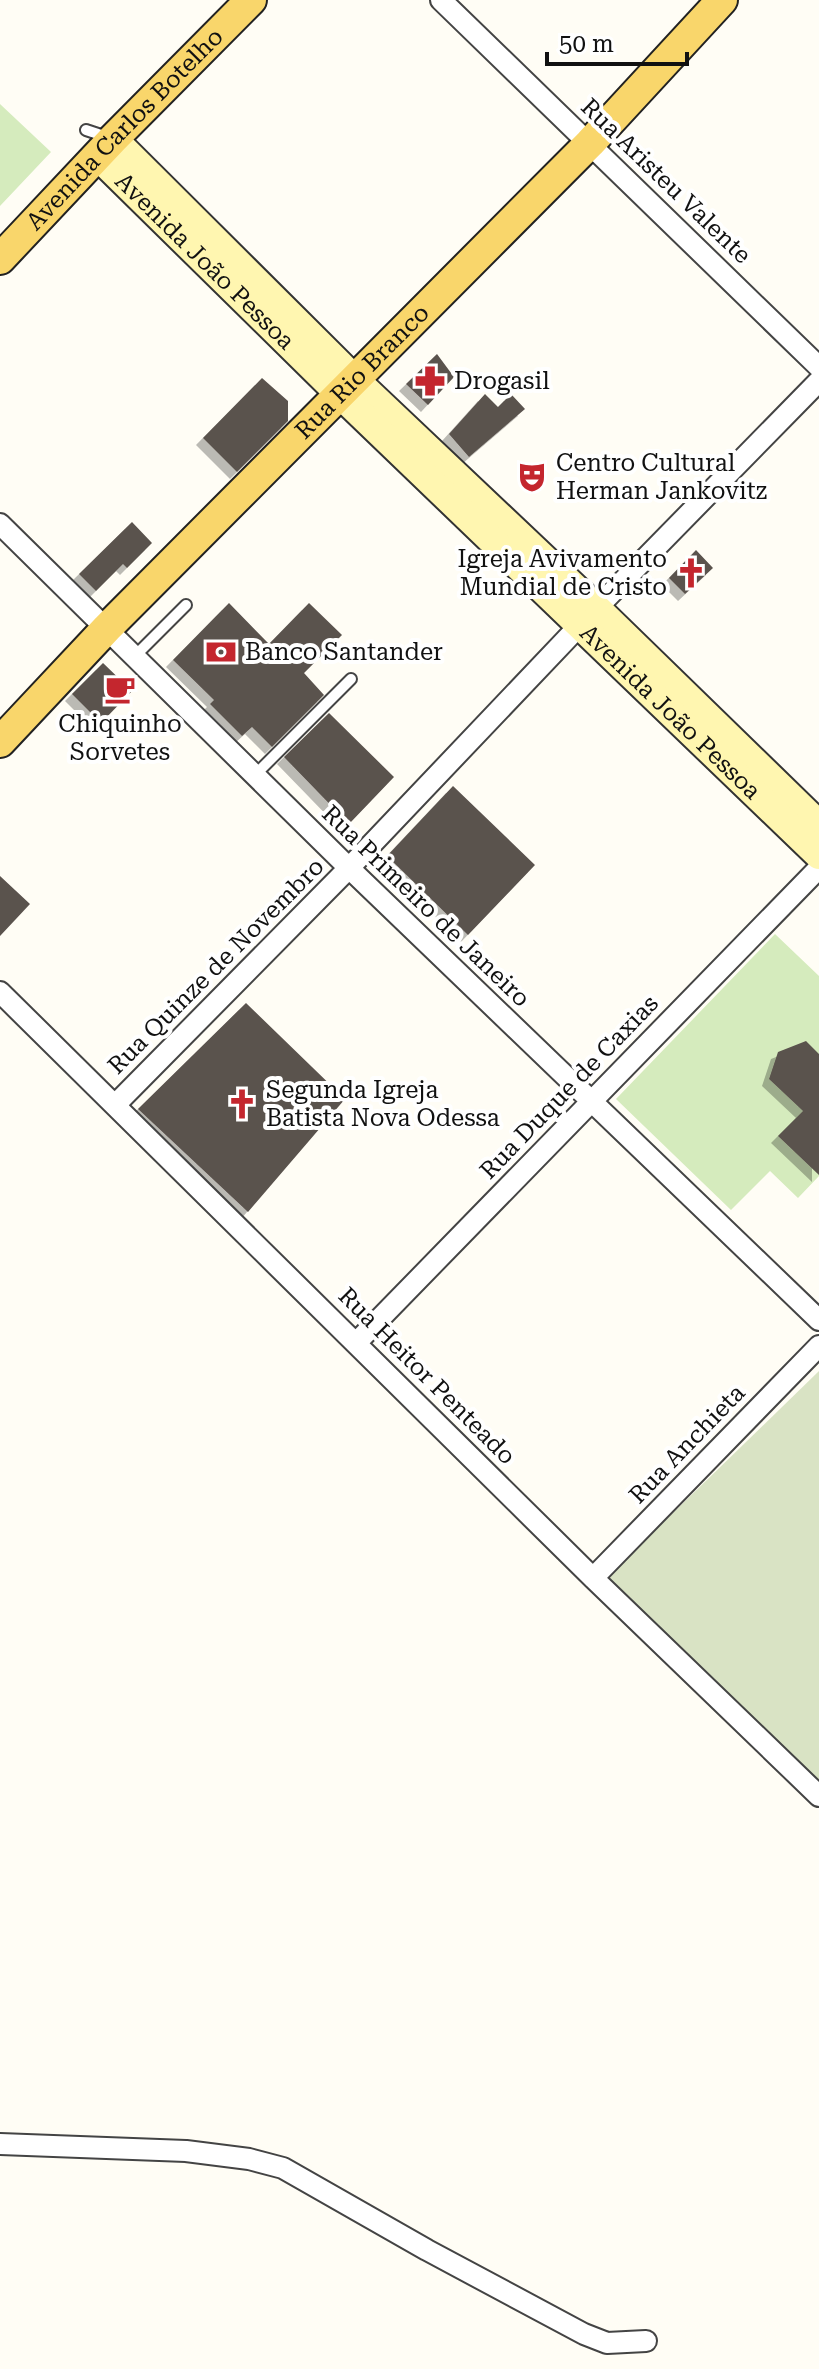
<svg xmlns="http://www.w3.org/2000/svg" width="819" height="2369" font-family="'Roboto Serif',serif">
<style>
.green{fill:#d5ebbd}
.cemetery{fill:#d9e3c4}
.building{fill:#5a524d;filter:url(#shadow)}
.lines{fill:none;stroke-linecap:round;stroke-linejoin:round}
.service-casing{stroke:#444;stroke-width:14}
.minor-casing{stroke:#444;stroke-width:24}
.secondary-casing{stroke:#333;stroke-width:32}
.primary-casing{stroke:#222;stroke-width:34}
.service{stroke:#fff;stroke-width:10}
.minor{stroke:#fff;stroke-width:20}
.secondary{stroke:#fff6b0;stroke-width:28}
.primary{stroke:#f9d66b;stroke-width:30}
.labels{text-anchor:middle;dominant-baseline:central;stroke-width:8;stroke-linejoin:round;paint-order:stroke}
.street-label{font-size:24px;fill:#111;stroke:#fff}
.poi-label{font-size:24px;fill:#111;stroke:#fff;text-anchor:start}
</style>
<defs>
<filter id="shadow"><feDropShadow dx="-7" dy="7" stdDeviation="0" flood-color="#0004"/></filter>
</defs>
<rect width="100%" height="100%" fill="#fffdf5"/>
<!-- green -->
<path class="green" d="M0 104 51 152 0 206Z
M775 934 819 976V1176L798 1198 770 1171 731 1210 616 1099Z"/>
<!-- cemetery -->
<path class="cemetery" d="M819 1371V1783L605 1579Z"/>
<!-- building -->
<path class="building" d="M437 354 454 377 428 405 406 384Z
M262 378 288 401V421L237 472 203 438Z
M485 394 498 407 511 394 525 409 469 457 449 434Z
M132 522 152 543 127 568 123 564 96 591 79 574Z
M696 550 713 568 685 594 669 578Z
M229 603 269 644 309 603 342 635 304 673 324 695 272 747 252 727 242 736 210 704 214 700 173 660Z
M103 663 132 691 101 723 72 694Z
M329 713 394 777 349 824 284 757Z
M453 786 535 865 468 935 387 856Z
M0 876 30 904 0 936Z
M246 1003 345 1099 248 1212 138 1109Z
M806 1041 819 1054V1175L778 1136 803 1111 769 1079 778 1052Z"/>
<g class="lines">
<!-- service casing -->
<g class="service-casing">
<path id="service" d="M86 130 107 137
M135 656 186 605
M255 775 351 679"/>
</g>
<!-- minor casing -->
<g class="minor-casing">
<path id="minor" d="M441 0 819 367
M0 524 349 868 819 1320
M0 992 593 1578 819 1796
M116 1104 349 868 580 625 819 381
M357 1342 819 868
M593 1578 819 1346
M0 2144 186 2151 249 2159 283 2168 427 2250 584 2334 607 2343 646 2341"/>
</g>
<!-- secondary casing -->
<g class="secondary-casing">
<g id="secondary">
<path d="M113 139 355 380 597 609 819 825"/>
<path id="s1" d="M98 156 341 395 819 855"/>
</g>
</g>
<!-- primary casing -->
<g class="primary-casing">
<g id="primary">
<path id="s2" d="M0 259 113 139 251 0"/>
<path id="s3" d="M0 742 107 628 590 143 722 0"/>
</g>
</g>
<!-- service -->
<use href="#service" class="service"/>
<!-- minor -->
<use href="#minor" class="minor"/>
<!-- secondary -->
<use href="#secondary" class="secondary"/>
<!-- primary -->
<use href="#primary" class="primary"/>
</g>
<!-- icons -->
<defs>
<g id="pharmacy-bare" transform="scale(2.4)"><path d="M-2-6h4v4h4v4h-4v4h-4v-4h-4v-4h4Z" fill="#c4262e" stroke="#fff" stroke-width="2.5" paint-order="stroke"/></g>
<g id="theatre-bare" transform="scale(2.4)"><path d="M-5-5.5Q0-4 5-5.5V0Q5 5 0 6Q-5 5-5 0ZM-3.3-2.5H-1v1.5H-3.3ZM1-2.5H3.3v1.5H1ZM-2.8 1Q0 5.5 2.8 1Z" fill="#c4262e" stroke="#fff" stroke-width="2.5" paint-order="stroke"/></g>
<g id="church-bare" transform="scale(2.4)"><path d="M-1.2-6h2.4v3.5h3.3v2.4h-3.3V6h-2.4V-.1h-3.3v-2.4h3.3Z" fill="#c4262e" stroke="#fff" stroke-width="2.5" paint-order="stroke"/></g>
<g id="bank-bare" transform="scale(2.4)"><path d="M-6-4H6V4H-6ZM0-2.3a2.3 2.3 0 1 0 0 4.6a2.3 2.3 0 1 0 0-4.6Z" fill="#c4262e" stroke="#fff" stroke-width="2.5" paint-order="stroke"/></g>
<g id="cafe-bare" transform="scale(2.4)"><path d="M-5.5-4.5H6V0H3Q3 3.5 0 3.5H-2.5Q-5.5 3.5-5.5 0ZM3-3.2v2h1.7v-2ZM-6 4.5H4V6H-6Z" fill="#c4262e" stroke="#fff" stroke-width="2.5" paint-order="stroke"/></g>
</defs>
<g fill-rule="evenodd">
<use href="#pharmacy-bare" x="430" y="381"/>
<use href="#theatre-bare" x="532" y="477"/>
<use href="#church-bare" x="691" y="573"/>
<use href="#bank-bare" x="221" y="652"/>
<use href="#cafe-bare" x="120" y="689"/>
<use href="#church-bare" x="242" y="1104"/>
</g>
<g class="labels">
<!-- street labels -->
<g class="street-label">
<text stroke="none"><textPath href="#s2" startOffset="180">Avenida Carlos Botelho</textPath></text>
<text transform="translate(666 181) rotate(44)">Rua Aristeu Valente</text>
<text stroke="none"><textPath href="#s1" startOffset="150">Avenida João Pessoa</textPath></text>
<text stroke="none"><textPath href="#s3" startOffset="518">Rua Rio Branco</textPath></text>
<text stroke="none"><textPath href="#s1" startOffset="798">Avenida João Pessoa</textPath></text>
<text transform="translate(426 906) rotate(44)">Rua Primeiro de Janeiro</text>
<text transform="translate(216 966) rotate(-45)">Rua Quinze de Novembro</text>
<text transform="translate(569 1087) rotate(-46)">Rua Duque de Caxias</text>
<text transform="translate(427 1376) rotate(45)">Rua Heitor Penteado</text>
<text transform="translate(687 1444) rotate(-46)">Rua Anchieta</text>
</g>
<!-- poi labels -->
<g class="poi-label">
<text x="454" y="381">Drogasil</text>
<text x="556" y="463">Centro Cultural<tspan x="556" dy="28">Herman Jankovitz</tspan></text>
<text x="667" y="559" text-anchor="end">Igreja Avivamento<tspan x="667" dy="28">Mundial de Cristo</tspan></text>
<text x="245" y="652">Banco Santander</text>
<text x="120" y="724" text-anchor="middle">Chiquinho<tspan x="120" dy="28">Sorvetes</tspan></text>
<text x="266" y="1090">Segunda Igreja<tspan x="266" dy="28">Batista Nova Odessa</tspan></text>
</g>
</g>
<!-- scale -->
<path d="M547 52v12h140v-12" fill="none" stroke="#111111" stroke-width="4"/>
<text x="559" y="52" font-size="24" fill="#111111" stroke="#ffffff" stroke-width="6" paint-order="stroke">50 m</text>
</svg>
